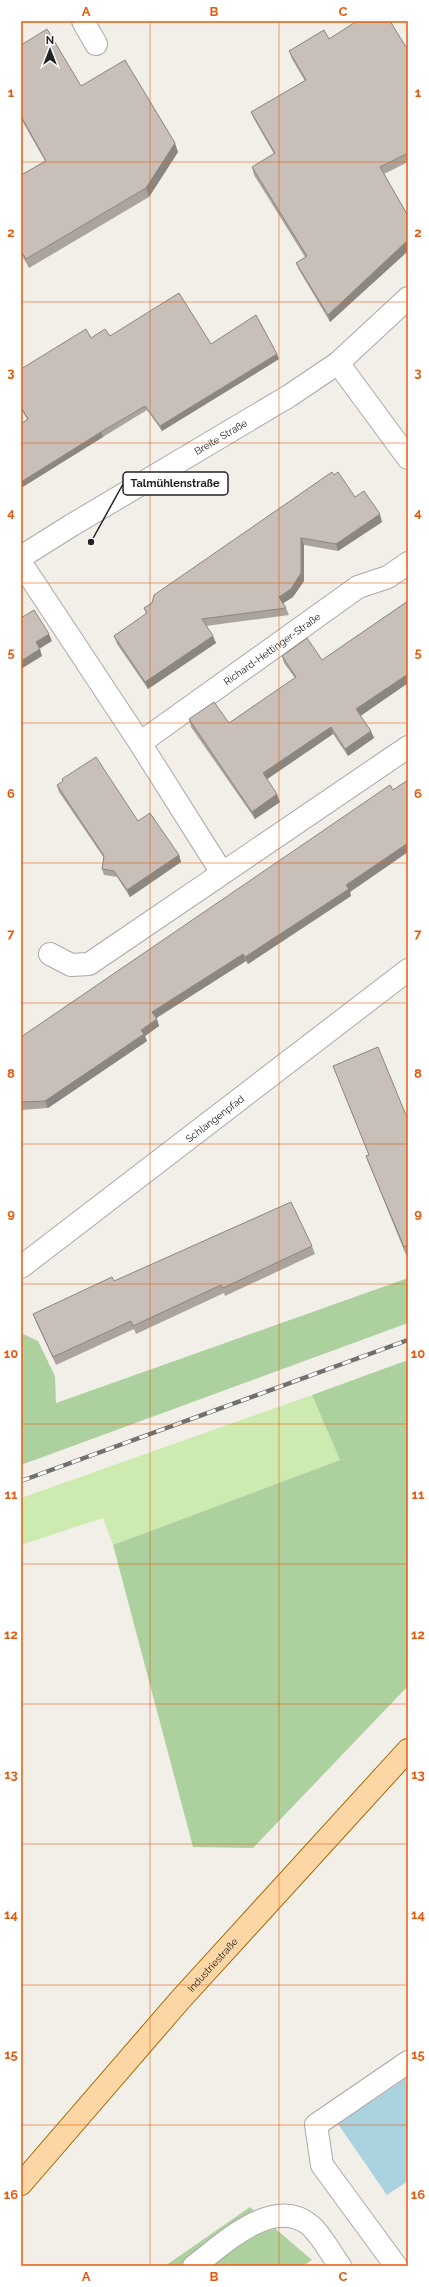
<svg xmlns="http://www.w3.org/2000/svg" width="429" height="2287" font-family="Raleway,sans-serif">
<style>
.grass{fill:#cdebb0}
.forest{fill:#add19e}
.water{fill:#aad3df}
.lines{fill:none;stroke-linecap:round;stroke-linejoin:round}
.minor-casing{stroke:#a9a9a9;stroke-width:24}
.major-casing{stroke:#a06b00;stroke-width:24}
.minor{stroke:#fff;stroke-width:22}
.major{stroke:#fcd6a4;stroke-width:22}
.rail-casing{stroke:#707070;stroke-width:4.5}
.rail{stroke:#fff;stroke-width:3;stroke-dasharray:9;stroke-linecap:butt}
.wall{fill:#aba49e}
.shaded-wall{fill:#8b8681}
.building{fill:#c7bfb8;stroke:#8b8681}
.grid{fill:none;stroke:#e8590c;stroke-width:1;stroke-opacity:0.55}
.labels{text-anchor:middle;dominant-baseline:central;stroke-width:3;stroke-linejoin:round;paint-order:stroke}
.street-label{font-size:10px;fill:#222;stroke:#fff}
.leader{fill:none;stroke:#222;stroke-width:1.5}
.callout-dot{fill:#222;stroke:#fff;stroke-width:1.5}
.callout{fill:#fff;stroke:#222;stroke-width:1.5}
.callout-label{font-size:11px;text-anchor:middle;font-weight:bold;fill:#222}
.neatline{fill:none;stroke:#e8590c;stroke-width:1.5}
.grid-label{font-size:13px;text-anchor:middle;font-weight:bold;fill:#e8590c}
</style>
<rect width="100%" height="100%" fill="#f2efe9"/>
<!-- grass -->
<path class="grass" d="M312 1395 340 1460 113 1545 103 1518 21 1545V1498Z"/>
<!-- forest -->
<path class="forest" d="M408 1278V1323L21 1465V1333L38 1341 55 1376 56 1403Z
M408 1360V1686L253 1848 193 1847 113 1545 340 1460 312 1395Z
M250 2207 312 2260 303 2266H165Z"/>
<!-- water -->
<path class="water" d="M408 2077V2181L387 2195 338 2124Z"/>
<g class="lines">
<!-- minor casing -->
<g class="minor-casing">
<g id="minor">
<path d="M83 21 96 44"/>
<path d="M338 363 408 458"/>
<path id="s1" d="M21 557 72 525 289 396 338 363 408 298"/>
<path d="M21 563 140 743 222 873"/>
<path id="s2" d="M140 743 358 587 388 577 408 563"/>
<path d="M50 954 71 965 89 964 408 747"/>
<path id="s3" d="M21 1267 408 970"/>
<path d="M194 2266C224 2244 274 2194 311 2226 322 2236 331 2254 340 2266"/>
<path d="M396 2266 322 2165 316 2125 408 2062"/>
</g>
</g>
<!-- major casing -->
<g class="major-casing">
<g id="major">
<path id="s4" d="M21 2184 180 2000 408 1750"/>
</g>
</g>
<!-- minor -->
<use href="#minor" class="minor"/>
<!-- major -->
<use href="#major" class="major"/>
<!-- rail casing -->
<g class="rail-casing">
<path id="rail" d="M21 1481 408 1340"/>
</g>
<!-- rail -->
<use href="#rail" class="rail"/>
</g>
<!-- wall -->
<path class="wall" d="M329 39 406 47 408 46V162L384 174 408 216V251L330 322 299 270 296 263 305 257 254 175 252 167 274 154 254 119 251 112 305 81 292 59 289 51Z
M21 45 81 86 178 152 149 197 29 268 21 254V175L45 161 21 119Z
M110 336 211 344 279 359 162 431 147 410 103 437 21 488V424L27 419 21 409V369L91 338Z
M334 475 355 497 382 522 338 551 304 545V581L293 597 283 603 286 608 289 615 206 626 216 643 148 689 117 644 114 636 146 614 144 608Z
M408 601V683L360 716 374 738 348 756 333 734 267 779 280 802 255 819 191 727 189 719 229 723 295 678 284 663 282 656 322 660Z
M62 779 138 821 179 855 181 862 130 897 117 877 104 875 102 869 104 858 59 792 57 785 63 781Z
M393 862 350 892 351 896 248 964 246 961 156 1018 159 1026 145 1036 147 1041 48 1108 21 1110V1037Z
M333 1066 408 1120V1254L406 1255 369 1164 366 1156 369 1155Z
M312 1246 315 1254 225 1296 224 1293 136 1334 134 1329 56 1365 36 1322 33 1314 114 1281Z"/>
<!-- shaded-wall -->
<path class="shaded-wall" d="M175 143 178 152 149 197 146 188Z
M408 240V251L330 322 328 315Z
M277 354 279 359 162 431 160 426Z
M101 432 103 437 21 488V482Z
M380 514 382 522 338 551 336 544Z
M301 538 304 545V581L293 597 282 604 279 597Z
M49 634 52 641 39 649 36 642Z
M213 636 216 643 148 689 145 682Z
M40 649 42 656 21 669V661Z
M408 674V683L359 717 356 709Z
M331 727 333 734 266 780 263 773Z
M371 731 374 738 348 756 345 749Z
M277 794 280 802 255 819 252 812Z
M408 843V852L350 892 351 896 248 964 245 957 346 885Z
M179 855 181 862 130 897 127 890Z
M243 954 246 961 155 1019 152 1012Z
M157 1019 159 1026 145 1036 147 1041 48 1108 45 1101Z"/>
<!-- building -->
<path class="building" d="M357 21H390L406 47 408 46V153L380 167 408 216V240L328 315 296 263 307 256 252 167 275 153 251 112 306 80 289 51 324 30 329 39Z
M47 29 81 86 125 60 175 143 146 188 26 259 21 251V175L46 161 21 116V45Z
M179 293 211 344 256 315 277 354 160 426 145 406 101 432 21 482V424L28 419 21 407V369L86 329 91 338 105 329 110 336Z
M332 472 334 475 338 472 355 497 364 491 380 514 336 544 301 538V573L291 589 279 597 286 608 202 619 213 636 145 682 114 636 147 613 144 608 152 603 154 595Z
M408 601V674L356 709 371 731 345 749 331 727 263 773 277 794 252 812 189 719 214 702 229 723 296 677 282 656 307 638 322 660Z
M34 610 49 634 36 642 40 649 21 661V618Z
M96 757 138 821 150 813 179 855 127 890 114 871 102 869 104 856 57 785 63 781 62 779Z
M408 780V843L346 885 349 889 245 957 243 954 152 1012 157 1019 141 1030 144 1034 45 1101 21 1102V1037L390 785 393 790Z
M378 1047 408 1120V1245L404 1247 366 1156 369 1155 333 1066Z
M291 1202 312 1246 223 1288 221 1285 133 1326 131 1321 53 1357 33 1314 112 1277 114 1281Z"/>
<!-- grid -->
<path class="grid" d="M150 21V2266M279 21V2266M21 162H408M21 302H408M21 443H408M21 583H408M21 723H408M21 863H408M21 1003H408M21 1144H408M21 1284H408M21 1424H408M21 1564H408M21 1704H408M21 1844H408M21 1985H408M21 2125H408"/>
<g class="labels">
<!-- street labels -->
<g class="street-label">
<text stroke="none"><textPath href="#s1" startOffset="233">Breite Straße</textPath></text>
<text stroke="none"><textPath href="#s2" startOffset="162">Richard-Hettinger-Straße</textPath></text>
<text stroke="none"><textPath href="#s3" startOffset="244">Schlangenpfad</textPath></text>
<text stroke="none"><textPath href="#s4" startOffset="291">Industriestraße</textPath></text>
</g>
</g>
<!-- callouts -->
<path class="leader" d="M91 542L123 484"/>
<circle class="callout-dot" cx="91" cy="542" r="4"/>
<rect class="callout" x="123" y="472" width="105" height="23" rx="4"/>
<g class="callout-label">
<text x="175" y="487">Talmühlenstraße</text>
</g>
<!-- border -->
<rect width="429" height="2287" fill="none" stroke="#ffffff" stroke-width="44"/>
<!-- north arrow -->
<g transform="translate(50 50)" stroke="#ffffff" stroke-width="3" paint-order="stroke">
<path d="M0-3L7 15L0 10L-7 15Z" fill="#222222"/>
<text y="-6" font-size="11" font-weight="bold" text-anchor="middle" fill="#222222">N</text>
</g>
<rect x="22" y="22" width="385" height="2243" class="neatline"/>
<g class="grid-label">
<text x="86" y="16">A</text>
<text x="214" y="16">B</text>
<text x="343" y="16">C</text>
<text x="11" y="97">1</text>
<text x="418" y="97">1</text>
<text x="11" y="237">2</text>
<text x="418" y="237">2</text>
<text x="11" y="377">3</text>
<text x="418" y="377">3</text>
<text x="11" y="517">4</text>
<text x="418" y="517">4</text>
<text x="11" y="657">5</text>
<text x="418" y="657">5</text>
<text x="11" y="798">6</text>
<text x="418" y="798">6</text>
<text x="11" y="938">7</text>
<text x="418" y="938">7</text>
<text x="11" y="1078">8</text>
<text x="418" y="1078">8</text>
<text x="11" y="1218">9</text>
<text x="418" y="1218">9</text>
<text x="11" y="1358">10</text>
<text x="418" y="1358">10</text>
<text x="11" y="1499">11</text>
<text x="418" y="1499">11</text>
<text x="11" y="1639">12</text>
<text x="418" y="1639">12</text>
<text x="11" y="1779">13</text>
<text x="418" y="1779">13</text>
<text x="11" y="1919">14</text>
<text x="418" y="1919">14</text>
<text x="11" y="2059">15</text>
<text x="418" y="2059">15</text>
<text x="11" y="2199">16</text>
<text x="418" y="2199">16</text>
<text x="86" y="2281">A</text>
<text x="214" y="2281">B</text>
<text x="343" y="2281">C</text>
</g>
</svg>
